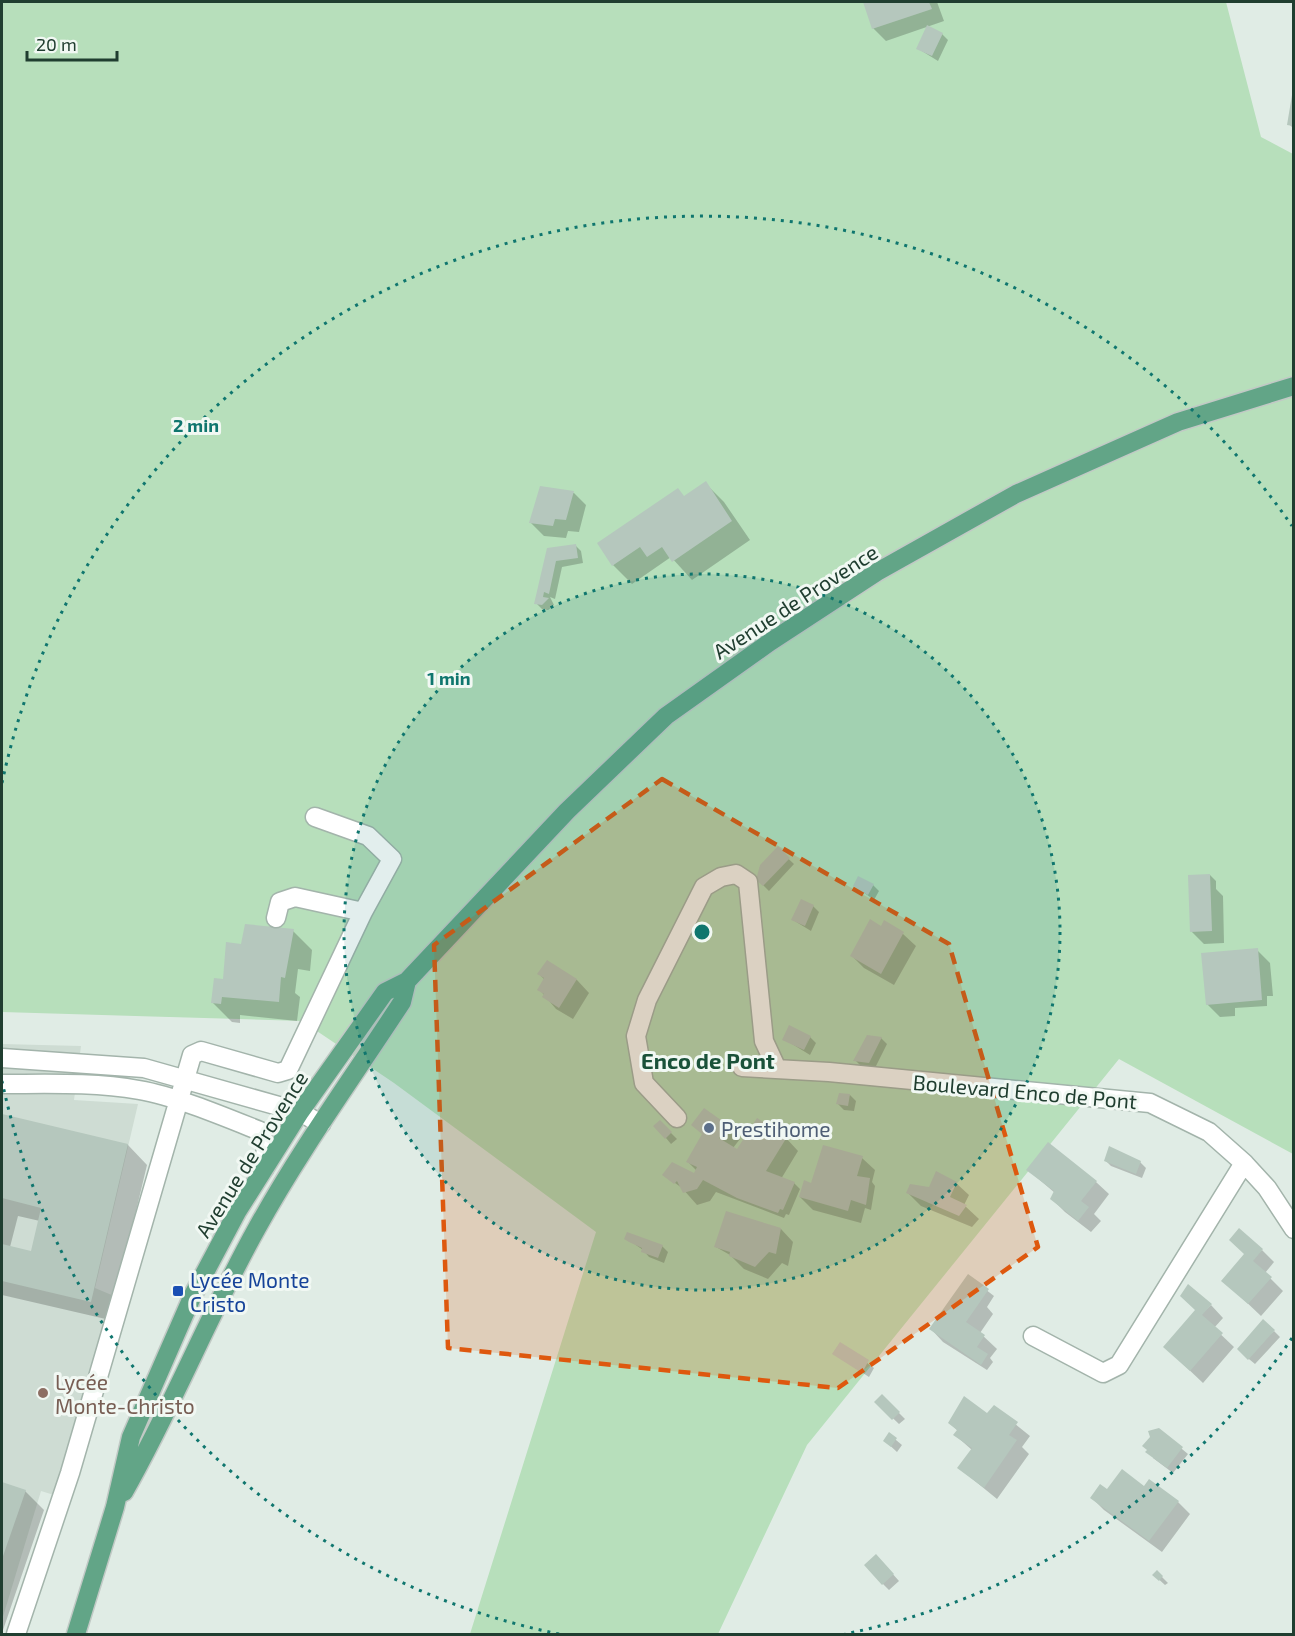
<svg xmlns="http://www.w3.org/2000/svg" width="1295" height="1636" font-family="'Exo 2',sans-serif">
<style>
.built{fill:#cedcd3}
.green{fill:#b7dfbb}
.shadow{fill:#0003;fill-rule:evenodd}
.building{fill:#b5c7bd}
.lines{fill:none;stroke-linecap:round;stroke-linejoin:round}
.minor-casing{stroke:#a3b4ab;stroke-width:21}
.major-casing{stroke:#c1c9c5;stroke-width:21}
.minor{stroke:#fff;stroke-width:18}
.major{stroke:#62a587;stroke-width:18}
.marked{fill:#de580e;fill-opacity:0.2;stroke:#de580e;stroke-width:4.5;stroke-dasharray:12 8;stroke-linejoin:round}
.ring{fill:none;stroke:#0f766e;stroke-width:3;stroke-dasharray:3 6}
.service-dot{fill:#5c6f8a;stroke:#f1f8f3;stroke-width:2}
.transit-dot{fill:#1a4fb4;stroke:#f1f8f3;stroke-width:2}
.education-dot{fill:#8d6e63;stroke:#f1f8f3;stroke-width:2}
.labels{text-anchor:middle;dominant-baseline:central;stroke-width:6;stroke-linejoin:round;paint-order:stroke}
.street-label{font-size:21px;fill:#203e30;stroke:#f1f8f3}
.service-label{font-size:21px;fill:#4e5e75;stroke:#f1f8f3;text-anchor:start}
.transit-label{font-size:21px;fill:#164399;stroke:#f1f8f3;text-anchor:start}
.education-label{font-size:21px;fill:#785e54;stroke:#f1f8f3;text-anchor:start}
.neighbourhood-label{font-size:22px;font-weight:bold;fill:#1a5139;stroke:#f1f8f3}
.centre{fill:#0f766e;stroke:#f1f8f3;stroke-width:3}
.ring-label{font-size:18px;text-anchor:middle;font-weight:bold;fill:#0f766e;stroke:#f1f8f3;stroke-width:6;stroke-linejoin:round;paint-order:stroke}
</style>
<rect width="100%" height="100%" fill="#e0ece5"/>
<!-- built -->
<path class="built" d="M2 1044 81 1046 74 1100 138 1104 95 1288 114 1296 54 1495 41 1491 2 1620Z"/>
<!-- green -->
<path class="green" d="M2 2H1226L1261 137 1293 154V1154L1119 1059 807 1445 718 1634H470L596 1232 394 1083 302 1021 2 1012Z"/>
<!-- shadow -->
<path class="shadow" d="M864 2H937L944 21 886 41 873 28Z
M942 34 948 40 938 61 917 48Z
M1294 97V129L1289 124Z
M705 483 724 502 750 540 692 580 671 557 632 584 613 565 685 498Z
M541 488 574 493 586 505 579 532 568 531 566 538 544 536 531 523Z
M575 545 581 551 583 563 562 567 555 599 550 597 554 605 548 610 542 609 536 603 548 549Z
M778 849 794 864 769 891 757 879Z
M1210 875 1216 881V889L1223 896 1224 943 1204 944 1191 931Z
M873 885 879 891 874 900 855 886Z
M813 906 819 912 811 931 793 920Z
M885 923 903 934 916 946 894 985 864 968 851 955Z
M293 931 312 950 310 971 298 969 295 993 300 997 297 1021 240 1015V1023L232 1022 212 1002 242 945Z
M1257 950 1270 963 1273 996H1267V1006L1235 1008V1016L1220 1017 1207 1004Z
M547 962 577 980 589 993 573 1019 556 1009 539 989 545 980 539 974Z
M810 1037 816 1043 810 1055 784 1039Z
M881 1038 887 1044 875 1068 861 1066 855 1060Z
M850 1095 856 1101 854 1111 844 1110 838 1104Z
M705 1110 740 1139 733 1148 738 1152 786 1138 798 1151 781 1179 794 1183 800 1189 789 1215 786 1214 784 1218 716 1192 710 1201 697 1205 682 1188 664 1175H695L697 1171 688 1162 703 1135Z
M2 1116 128 1145 147 1165 110 1320 2 1295ZM18 1216 40 1221 32 1253 10 1247Z
M660 1122 677 1139 671 1144 666 1138Z
M862 1158 875 1170 872 1182 875 1186 871 1210 865 1208 861 1223 813 1210 800 1197 812 1184Z
M1105 1160 1140 1162 1146 1168 1142 1178 1111 1166Z
M1028 1170 1096 1182 1109 1194 1094 1214 1101 1221 1091 1232 1065 1212 1052 1199 1055 1193Z
M956 1183 969 1195 964 1205 979 1219 972 1227 921 1206 908 1193Z
M781 1229 793 1242 788 1266 782 1263 768 1279 744 1269 730 1255 716 1247Z
M626 1238 662 1246 668 1252 664 1263 649 1257 643 1250Z
M1262 1250 1274 1262 1265 1273 1283 1291 1261 1316 1223 1280Z
M968 1276 994 1296 987 1307 993 1314 980 1333 997 1349 990 1358 993 1362 987 1370 943 1342 931 1329Z
M1211 1305 1223 1318 1214 1328 1234 1347 1203 1383 1165 1347Z
M1274 1331 1280 1337 1255 1364 1244 1355Z
M841 1344 874 1368 869 1377 834 1354Z
M882 1396 905 1419 899 1424 876 1402Z
M994 1407 1030 1436 1022 1447 1029 1454 997 1499 959 1468 972 1450 955 1435 958 1431 950 1423 988 1416Z
M1159 1430 1188 1454 1173 1473 1153 1458Z
M890 1435 902 1445 897 1452 885 1441Z
M2 1483 25 1491 44 1510 2 1633Z
M1144 1488 1178 1502 1190 1514 1162 1552 1104 1510 1092 1498 1107 1492Z
M882 1562 899 1581 889 1590 883 1584Z
M1154 1575 1162 1577 1168 1583 1165 1585Z"/>
<!-- building -->
<path class="building" d="M863 2H929L932 9 872 29Z
M927 25 943 33 932 56 916 49Z
M1292 95H1293V126L1287 125Z
M706 481 732 521 672 562 662 547 647 557 640 547 612 566 597 543 678 488 684 496Z
M540 486 574 491 566 520 555 519 553 526 529 523Z
M576 544 578 558 556 561 549 594 544 592 543 597 549 598 542 605 534 604 547 548Z
M778 846 790 858 763 886 756 880 760 865Z
M1210 874 1212 931 1190 932 1188 875Z
M858 876 874 884 868 895 853 886Z
M801 899 814 905 805 926 791 920Z
M870 919 881 926 884 920 904 932 881 974 850 956Z
M245 924 294 929 285 978 281 977 279 1002 222 997 221 1004 211 1003 214 978 223 979 226 942 241 944Z
M1258 948 1262 1000 1206 1005 1201 953Z
M547 960 577 979 559 1008 542 997 544 994 537 990 544 978 537 974Z
M789 1025 811 1036 804 1050 782 1040Z
M867 1035 882 1037 869 1063 853 1061Z
M839 1093 850 1094 848 1106 836 1104Z
M704 1108 728 1125 719 1138 737 1149 757 1118 787 1137 766 1171 795 1182 783 1210 780 1209 778 1213 737 1198 703 1180 697 1189 683 1193 677 1181 674 1184 662 1175 672 1162 694 1173 697 1167 686 1162 702 1134 691 1125Z
M2 1114 128 1144 91 1302 2 1281V1244L31 1251 41 1208 2 1198Z
M660 1120 672 1132 665 1139 653 1126Z
M1048 1142 1097 1181 1081 1201 1089 1207 1078 1221 1050 1199 1054 1191 1026 1170Z
M823 1145 863 1156 857 1176 870 1178 866 1205 851 1200 848 1211 799 1197 804 1180 811 1183Z
M1109 1146 1141 1161 1136 1174 1104 1161Z
M936 1171 957 1182 950 1197 967 1205 959 1216 906 1193 910 1184 929 1187Z
M726 1211 781 1228 776 1254 769 1252 755 1267 729 1256 730 1252 714 1247Z
M1239 1228 1263 1249 1253 1261 1272 1277 1248 1304 1221 1281 1244 1254 1229 1240Z
M627 1232 663 1245 658 1258 641 1252 642 1248 629 1242 624 1239Z
M968 1274 989 1289 966 1322 985 1335 977 1347 988 1354 981 1365 929 1329Z
M1188 1284 1212 1304 1202 1315 1223 1333 1190 1371 1163 1347 1195 1310 1180 1296Z
M1263 1319 1275 1330 1248 1360 1237 1349Z
M840 1342 869 1360 862 1373 832 1354Z
M882 1394 900 1412 892 1420 874 1402Z
M964 1396 987 1413 994 1405 1018 1422 1009 1435 1017 1440 984 1488 957 1468 972 1448 953 1435 957 1430 948 1423Z
M1159 1428 1183 1447 1167 1468 1145 1452 1147 1450 1142 1446 1150 1437 1148 1431Z
M889 1432 897 1438 891 1447 883 1441Z
M1122 1469 1144 1486 1149 1479 1179 1501 1149 1541 1090 1498 1100 1484 1107 1489Z
M2 1482 26 1490 2 1559Z
M876 1554 894 1574 882 1585 864 1565Z
M1157 1570 1163 1576 1159 1581 1152 1575Z"/>
<g class="lines">
<!-- minor casing -->
<g class="minor-casing">
<path id="minor" d="M276 918 280 902 295 897 363 912
M2 1058 144 1068 300 1112 321 1124
M742 1067 829 1072 1150 1103 1209 1132 1244 1163 1267 1188 1294 1229
M2 1084C47 1084 94 1082 139 1090 175 1096 225 1117 260 1131L266 1146 264 1169
M677 1118 644 1083 636 1036 647 1000 704 887 721 877 736 874 748 882 764 1041 777 1069
M1033 1336 1103 1373 1119 1365 1244 1163
M16 1634 70 1473 192 1055 201 1051 278 1073 288 1070 363 912 392 859 368 836 315 817"/>
</g>
<!-- major casing -->
<g class="major-casing">
<path id="major" d="M124 1492C173 1406 209 1314 257 1228 300 1150 353 1077 402 1002L407 981
M76 1634 115 1507 131 1437 193 1295 237 1212 300 1112 385 992 407 981 567 811 666 716 770 642 877 572 1016 494 1178 422 1294 386"/>
</g>
<!-- minor -->
<use href="#minor" class="minor"/>
<!-- major -->
<use href="#major" class="major"/>
</g>
<!-- marked area -->
<path class="marked" d="M662 779 949 944 1038 1247 838 1388 448 1348 434 945Z"/>
<!-- distance rings -->
<circle cx="702" cy="932" r="358" fill="#0f766e" fill-opacity=".12"/>
<g class="ring">
<circle cx="702" cy="932" r="358"/>
<path d="M1292 1338A716 716 0 0 1 845 1634M559 1634A716 716 0 0 1 2 1081M2 783A716 716 0 0 1 1292 526"/>
</g>
<!-- markers -->
<circle class="service-dot" cx="709" cy="1128" r="6"/>
<rect class="transit-dot" x="172" y="1285" width="12" height="12" rx="3"/>
<circle class="education-dot" cx="43" cy="1393" r="6"/>
<g class="labels">
<!-- street labels -->
<g class="street-label">
<text transform="translate(795 601) rotate(-33)">Avenue de Provence</text>
<text transform="translate(1025 1091) rotate(5)">Boulevard Enco de Pont</text>
<text transform="translate(251 1154) rotate(-58)">Avenue de Provence</text>
</g>
<!-- service labels -->
<g class="service-label">
<text x="721" y="1128">Prestihome</text>
</g>
<!-- transit labels -->
<g class="transit-label">
<text x="190" y="1279">Lycée Monte<tspan x="190" dy="24">Cristo</tspan></text>
</g>
<!-- education labels -->
<g class="education-label">
<text x="55" y="1381">Lycée<tspan x="55" dy="24">Monte-Christo</tspan></text>
</g>
<!-- neighbourhood labels -->
<g class="neighbourhood-label">
<text x="708" y="1060">Enco de Pont</text>
</g>
</g>
<circle cx="702" cy="932" r="9" class="centre"/>
<g class="ring-label">
<text x="196" y="432">2 min</text>
<text x="449" y="685">1 min</text>
</g>
<!-- border -->
<rect width="1295" height="1636" fill="none" stroke="#203e30" stroke-width="6"/>
<!-- scale -->
<path d="M27 51v9h90v-9" fill="none" stroke="#203e30" stroke-width="3"/>
<text x="36" y="51" font-size="18" fill="#203e30" stroke="#f1f8f3" stroke-width="4.5" paint-order="stroke">20 m</text>
</svg>
